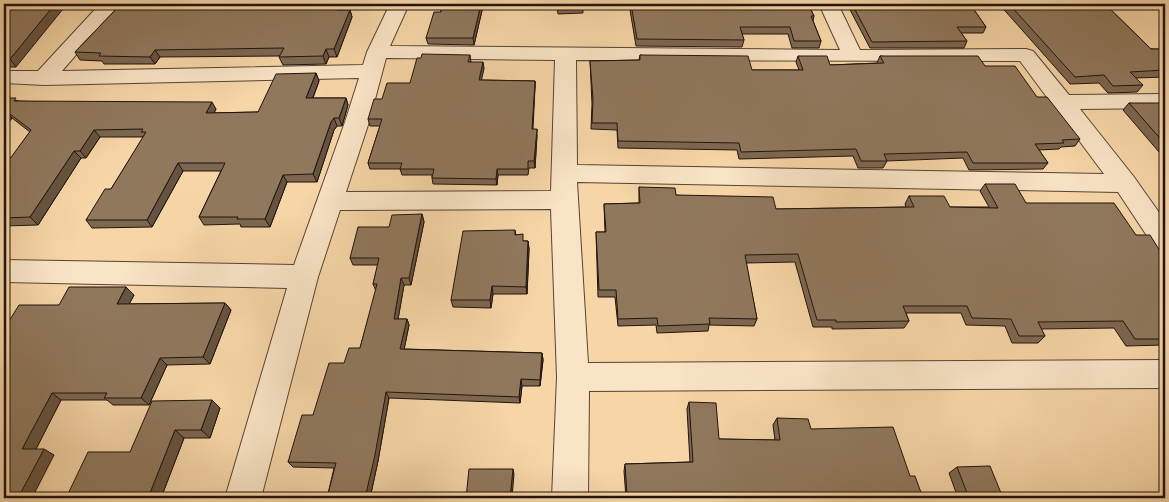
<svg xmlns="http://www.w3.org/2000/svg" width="1169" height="502" font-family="'Libre Caslon Text',serif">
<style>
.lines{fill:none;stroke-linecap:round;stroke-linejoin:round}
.street-casing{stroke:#574433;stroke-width:2}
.street{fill:#f9e4c6;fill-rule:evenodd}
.wall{fill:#7c6750;stroke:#22130c}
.shaded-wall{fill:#655441;stroke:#22130c}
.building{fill:#90785d;stroke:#22130c}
</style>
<rect width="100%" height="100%" fill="#f6d5a7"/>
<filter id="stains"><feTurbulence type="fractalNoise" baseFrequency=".004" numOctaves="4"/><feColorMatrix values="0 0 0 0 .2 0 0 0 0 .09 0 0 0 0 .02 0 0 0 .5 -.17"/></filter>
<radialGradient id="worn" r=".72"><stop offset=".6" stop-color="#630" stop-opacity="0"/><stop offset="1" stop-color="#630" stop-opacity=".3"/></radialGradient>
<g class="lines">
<!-- street casing -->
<g class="street-casing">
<path id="street" d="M100 4H120L62 71 363 65 367 52 390 4H409L390 46 840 50 819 4H838L860 50 1026 49 1033 51 1069 95 1165 94V108L1080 109 1134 177 1165 221V251L1155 248 1118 192 577 182 588 363 1165 360V388L589 391 588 498H552L557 377 551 209 340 210 318 277 261 498H225L287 288 4 282V260L294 265 345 122 359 78 44 85 4 83V71H38ZM386 58 555 60 551 191 346 192 369 122ZM576 60 1020 61 1104 174 577 165Z"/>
</g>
<!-- street -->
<use href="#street" class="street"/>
</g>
<!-- wall -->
<path class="wall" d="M4 4 16 67H4Z
M121 4H345L343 10H350L352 17 337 57H329L326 64 283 65 279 57 280 56 160 57 155 64H104L102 61 80 60 75 52Z
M441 4H602H583V13L558 14 557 5 483 6 474 45 428 44 426 38 441 12Z
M629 4H808L814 16 813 21 821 41 819 48H792L788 34H742L744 40 742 47 636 46Z
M849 4H970L986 27 983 33H961L967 41 964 48H870L848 6Z
M999 4H1105L1151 49H1165V77L1136 78 1143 85 1137 92 1108 93 1099 83 1070 84Z
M470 55 471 62 484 68 481 80 535 81V87L533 129 537 135 535 168H529L528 175H498L497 185 433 184 432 178V175H402L400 169H370L368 163 380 126H370L368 119 382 99 410 83Z
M640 55 752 70H799L796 62 798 56 830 65 877 63 880 56 985 66 1037 97 1080 139 1075 146 1061 147 1059 149 1039 150 1048 163 1043 169 969 170 963 158 887 161 883 168H858L853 156 739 159 737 150 618 148 617 130 591 129 592 104 590 61 639 60Z
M316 73 319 81 313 98H346L348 105 342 126H337L334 130 317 182H287L270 227H241L240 224 204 225 199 217 221 171H183L152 227 92 228 86 220 111 189 144 137H100L86 158H81L38 225 4 226V167L30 132 12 118 4 129V98L19 101 216 109 214 113 258 112Z
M1129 103 1165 109V159L1123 110Z
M985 184 1026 203 1136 235 1165 259V344L1164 345 1126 346 1114 328 1041 329 1045 336 1038 343H1012L1005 326 966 325 961 313H906L909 321 904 328 832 329V327H813L795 262 746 263 757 319 754 326 709 325 708 331 657 333 656 325 618 326 615 297H598L596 232H605L604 204 639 203V187L676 195 776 209 906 207 905 204 909 196 950 207H989L980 191Z
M422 214 424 222 411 285H404L398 319H407L409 325 404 349 542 353 543 360 540 386H522L520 403 389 398 378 461 370 498H327L334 468 293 467 288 462 313 415 344 363 360 348 376 291 373 284 378 265H353L350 258 389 227Z
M515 230 516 235 524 241H528L529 249 527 294H493L491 308 453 307 451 300Z
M126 287 134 295 129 304 225 303 231 310 210 364 167 365 149 405H113L107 400H61L36 449 54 455 4 498V329L59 305Z
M212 400 220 408 210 438H184L161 498H66L130 452Z
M689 402 719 439 775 440 773 425 777 418 811 429 910 476 923 498H626L624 471 625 464 690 462 687 409Z
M957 467 1003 498H958L949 473Z"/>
<!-- shaded-wall -->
<path class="shaded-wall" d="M55 4H67L16 67 10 59Z
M340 4H345L340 17 337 10Z
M481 4H482L483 6 474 45 473 38Z
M350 10 352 17 337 57 334 49Z
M326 49 329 57 326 64 323 56Z
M155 50 160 57 155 64 150 57Z
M483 62 484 68 480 87 479 80Z
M316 73 319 81 310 105 306 98Z
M535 81V87L532 135V129Z
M346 98 348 105 342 126 339 118Z
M212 102 216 109 210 120 206 113Z
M6 111 12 118 4 129V113Z
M334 118 337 126 334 130 317 182 313 174 331 122Z
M537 129V135L535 168 534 161Z
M94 130 100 137 86 158 80 151Z
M74 151 81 158 38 225 30 217Z
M178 163 183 171 152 227 147 220Z
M497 169 498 175 497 185 496 179Z
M283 175 287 182 270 227 265 219Z
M422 214 424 222 411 285 409 278Z
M528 241 529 249 527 294 526 287Z
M401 278 404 285 397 325 394 319Z
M492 286 493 294 491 308 490 300Z
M126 287 134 295 125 312 117 304Z
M225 303 231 310 210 364 203 357Z
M407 319 409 325 403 355 400 349Z
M542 353 543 360 540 386V380Z
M160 358 167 365 149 405 141 398Z
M521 379 522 386 520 403 519 397Z
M386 392 389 398 378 461 370 498H365Z
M52 393 61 400 33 455 22 449Z
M212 400 220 408 210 438 201 430Z
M175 430 184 438 161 498H148Z
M44 449 54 455 32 498H18Z
M513 469 514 474 512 498H510Z"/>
<!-- building -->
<path class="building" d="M4 4H55L10 59H4Z
M121 4H340L337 10H350L334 49H326L323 56 279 57 284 48 155 50 150 57 99 56 101 53 75 52Z
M441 4H481L473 38H426L434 12H441Z
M557 4H583V7H558Z
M631 4H808L814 16H811L821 41H794L790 27H740L744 40 637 39Z
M852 4H970L986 27H957L967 41 872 42Z
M1009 4H1105L1151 49H1165V70L1130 72 1143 85 1113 86 1104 75 1075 77Z
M422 54 470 55 468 62H483L479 80 535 81 532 129H537L534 161H528V169H497L496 179 432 178 434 169H400L402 163H368L382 119H368L374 99H382L387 83H410L417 58H421Z
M640 55 748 56 752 70H803L798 56H827L830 65 884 63 880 56H978L985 66H1015L1037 97H1047L1080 139 1062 140 1064 143 1035 144 1048 163H973L967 152 884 154 887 161H861L856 149 741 152 739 143 618 141 617 123H592L593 99 590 61 640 60Z
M316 73 306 98H346L339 118H334L331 122 313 174 283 175 265 219H237L238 217H199L225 163H178L147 220H86L105 189H111L146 132H141L143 129 94 130 80 151H74L30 217 4 218V167L31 130 6 111 4 113V98H16L14 101 212 102 206 113 258 112 276 74Z
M1129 103H1159L1165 109V144Z
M985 184H1015L1026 203H1114L1136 235H1150L1165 259V339H1135L1123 321 1038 322 1045 336H1019L1011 319 972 318 967 306H903L909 321 836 322V320H817L798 254 745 255 757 319 709 318 710 324 658 326 657 318 618 319 616 290H599L596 232H606L604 204 640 203 639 187 675 188 676 195 773 197 776 209 914 207 909 196H944L950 207 998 208Z
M422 214 409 278H401L394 319H407L400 349 542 353 540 380 521 379 519 397 386 392 375 455 365 498H327L336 463 288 462 302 415H313L329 363H344L349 348H360L377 284H373L379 258H350L358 227H389L392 215Z
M515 230V235L523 234V241H528L526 287 492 286 490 300H451L463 231Z
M69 287H126L117 304 225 303 203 357 160 358 141 398H104L107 393H52L22 449H44L18 498H4V393L6 389H4V329L19 305H59Z
M212 400 201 430H175L148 498H66L88 452H130L152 401Z
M689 402 716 403 719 439 780 440 777 418 808 419 811 429 893 427 910 476H915L923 498H632V494L627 495 625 464 693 462Z
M990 466 1003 498H969L957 467Z
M469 469H513L510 498H466Z"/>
<!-- margin -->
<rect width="1169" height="502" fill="none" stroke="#f6d5a7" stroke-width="20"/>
<rect x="5" y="5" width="1159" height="492" fill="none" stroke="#22130c" stroke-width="2.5"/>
<rect x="10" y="10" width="1149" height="482" fill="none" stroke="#22130c"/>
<rect width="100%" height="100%" filter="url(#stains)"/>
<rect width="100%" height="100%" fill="url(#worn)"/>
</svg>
